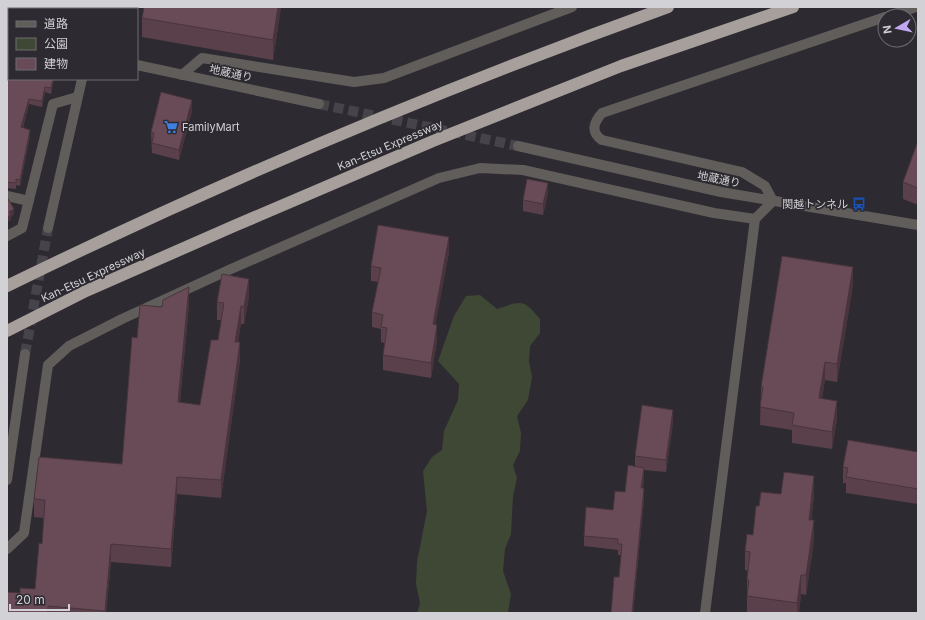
<svg xmlns="http://www.w3.org/2000/svg" width="925" height="620" font-family="Inter,'Noto Sans JP',sans-serif">
<style>
.green{fill:#3f4835}
.lines{fill:none;stroke-linecap:round;stroke-linejoin:round}
.tertiary-tunnel{stroke:#46444a;stroke-width:10;stroke-dasharray:10 5;stroke-linecap:butt}
.minor{stroke:#605d5b;stroke-width:10}
.tertiary{stroke:#605d5b;stroke-width:10}
.motorway{stroke:#a79f9c;stroke-width:12}
.wall{fill:#59404a}
.shaded-wall{fill:#49343c}
.building{fill:#684b56;stroke:#49343c}
.labels{text-anchor:middle;dominant-baseline:central;stroke-width:3.5;stroke-linejoin:round;paint-order:stroke}
.street-label{font-size:11px;fill:#d2d1d5;stroke:#2d2b31}
.poi-label{font-size:11px;fill:#d2d1d5;stroke:#2d2b31;text-anchor:start}
</style>
<rect width="100%" height="100%" fill="#2d2b31"/>
<!-- green -->
<path class="green" d="M480 295 497 309C521 301 523 298 540 319V333L530 346 529 361 532 377 528 400 517 416 521 433 520 451 513 465 517 478 513 496 511 534 505 549 503 571 511 594 508 613H417L420 603 416 584 417 562 427 511 423 471 432 457 442 450 444 431 458 400 459 384 438 361 454 316 466 296Z"/>
<g class="lines">
<!-- tertiary-tunnel -->
<path class="tertiary-tunnel" d="M319 104 518 146
M25 354 48 228"/>
<!-- minor -->
<path class="minor" d="M889 16 916 7
M182 75 202 58 354 82 384 78 572 7
M7 196 29 201
M7 236 22 228 53 104 77 97
M7 549 24 533 48 365 69 346 122 319 231 269 439 178 480 168 523 170 714 213 755 219
M705 613 755 219 773 201 765 186 742 172 602 140C590 132 594 122 602 113L885 17"/>
<!-- tertiary -->
<path class="tertiary" d="M100 9V7
M7 35 9 36
M137 65 319 104
M518 146 721 192 918 225
M48 228 82 79
M7 480 25 354"/>
<!-- motorway -->
<path class="motorway" d="M7 286C222 181 443 88 668 7
M7 331 86 291 234 226 433 141 621 66 793 7"/>
</g>
<!-- wall -->
<path class="wall" d="M281 7 273 60 142 37V18Z
M7 46 54 79 51 94 45 92 42 107 29 104 23 128 30 136 20 186 16 185V189L7 188Z
M192 111 179 160 152 153 151 132Z
M918 141V205L903 199V182Z
M548 193 543 215 523 211V200Z
M449 252 435 324 437 340 431 378 383 370V355L385 343 381 342V329L372 327V312L378 282 371 281V266Z
M853 285 837 382 825 380 822 399 837 419 832 449 792 443V430L760 425 761 387Z
M249 297 244 324H241L238 342 240 360 221 498 177 494 171 567 111 562 106 613H7L20 593 35 589 42 544 44 518 34 517V499L122 464 137 338 162 307 189 305 180 402 200 405 218 340 221 320H217V302Z
M673 422 666 472 644 470V478L643 488 644 499 633 613H611L619 577 621 555H618V550L584 546V536L613 510 625 492 635 466V456Z
M918 452V504L846 493V483H843V467Z
M781 494 814 496 811 520 814 540 806 595 801 594 799 613H747V580L748 571 745 570V551L753 535 759 506Z"/>
<!-- shaded-wall -->
<path class="shaded-wall" d="M278 7H281L273 60V40Z
M53 79H54L51 94V88Z
M45 87V92L42 107V101Z
M29 99V104L21 133V127Z
M192 100V111L179 160V150Z
M30 130V136L20 186V180Z
M548 183V193L543 215V204Z
M14 209V215L11 217V220L7 222V217L9 212Z
M449 237V252L433 339V324Z
M853 267V285L837 382V364Z
M249 279V297L244 324V307Z
M189 287V305L178 420V402Z
M241 306V324L235 360V342Z
M437 325V340L431 378V363Z
M240 342V360L221 498V480Z
M825 362V380L819 416V398Z
M837 401V419L832 449V432Z
M673 410V422L666 472V460Z
M644 468V478L641 499V488Z
M814 476V496L809 539V520Z
M177 477V494L171 567V549Z
M644 488V499L633 613H632Z
M814 520V540L806 595V575Z
M111 544V562L106 613H105Z
M801 575V594L799 613H797V603Z"/>
<!-- building -->
<path class="building" d="M144 7H278L273 40 142 18Z
M7 46H9V79H53L51 88 45 87 42 101 29 99 21 127 30 130 20 180 16 179V183L7 182Z
M161 92 192 100 179 150 152 143 154 133 151 132Z
M918 141V188L903 182Z
M527 179 548 183 543 204 523 200Z
M7 197 14 209 9 212 11 215 7 217Z
M378 225 449 237 433 324 437 325 431 363 383 355 387 328 381 327 383 315 372 312 381 268 371 266Z
M782 256 853 267 837 364 825 362 819 398 837 401 832 432 792 425 794 413 760 407 763 387H761Z
M222 274 249 279 244 307 241 306 235 342H240L221 480 177 477 171 549 111 544 105 611 48 606V613H7V592L20 593V588L35 589 39 543 42 544 45 500 34 499 39 457 122 464 132 337 137 338 140 305 162 307 163 300 189 287 178 402 200 405 211 340H218L224 303 217 302Z
M642 405 673 410 666 460 635 456Z
M848 440 918 452V489L846 477 848 468 843 467Z
M628 465 644 468 641 488H644L632 613H611L614 577H619L622 544H618V539L584 536 586 507 613 510 615 491 625 492Z
M784 472 814 476 809 520H814L806 575H801L797 603 747 596 749 580H747L750 552 745 551 747 534 753 535 756 506H759L761 492 781 494Z"/>
<!-- icons -->
<defs>
<g id="supermarket-bare" transform="scale(1.08)"><path d="M-6-5.5h2.5l.6 2H6L4.5 2H-2.5L-4.4-4H-6ZM-1.5 3.2a1.3 1.3 0 1 0 .1 0ZM3 3.2a1.3 1.3 0 1 0 .1 0Z" fill="#3f7fe0" stroke="#2d2b31" stroke-width="2.5" paint-order="stroke"/></g>
<g id="bus-bare" transform="scale(1.08)"><path d="M-5-6H5V4H4V6H2V4H-2V6H-4V4H-5ZM-3.5-4V0h7V-4ZM-3.5 1.2v1.5H-2V1.2ZM2 1.2v1.5H3.5V1.2Z" fill="#1a4fb4" stroke="#2d2b31" stroke-width="2.5" paint-order="stroke"/></g>
</defs>
<g fill-rule="evenodd">
<use href="#supermarket-bare" x="171" y="127"/>
<use href="#bus-bare" x="859" y="204"/>
</g>
<g class="labels">
<!-- street labels -->
<g class="street-label">
<text transform="translate(231 73) rotate(12)">地蔵通り</text>
<text transform="translate(390 145) rotate(-23)">Kan-Etsu Expressway</text>
<text transform="translate(719 179) rotate(11)">地蔵通り</text>
<text transform="translate(93 275) rotate(-25)">Kan-Etsu Expressway</text>
</g>
<!-- poi labels -->
<g class="poi-label">
<text x="182" y="127">FamilyMart</text>
<text x="848" y="204" text-anchor="end">関越トンネル</text>
</g>
</g>
<!-- border -->
<rect width="925" height="620" fill="none" stroke="#d2d1d5" stroke-width="16"/>
<!-- legend -->
<rect x="8" y="8" width="130" height="72" fill="#2d2b31" stroke="#6f6d73"/>
<rect x="16" y="21" width="20" height="6" fill="#605d5b" stroke="#6f6d73"/>
<text x="44" y="28" font-size="12" fill="#d2d1d5">道路</text>
<rect x="16" y="38" width="20" height="12" fill="#3f4835" stroke="#6f6d73"/>
<text x="44" y="48" font-size="12" fill="#d2d1d5">公園</text>
<rect x="16" y="58" width="20" height="12" fill="#684b56" stroke="#6f6d73"/>
<text x="44" y="68" font-size="12" fill="#d2d1d5">建物</text>
<!-- north arrow -->
<g transform="translate(897 28) rotate(261)"><circle r="19" fill="#2d2b31" stroke="#6f6d73"/>
<path d="M0-3L7 15L0 10L-7 15Z" fill="#c0a8f3"/>
<text y="-6" font-size="11" font-weight="bold" text-anchor="middle" fill="#d2d1d5">N</text>
</g>
<!-- scale -->
<path d="M10 604v6h59v-6" fill="none" stroke="#d2d1d5" stroke-width="2"/>
<text x="16" y="604" font-size="12" fill="#d2d1d5" stroke="#2d2b31" stroke-width="3" paint-order="stroke">20 m</text>
</svg>
